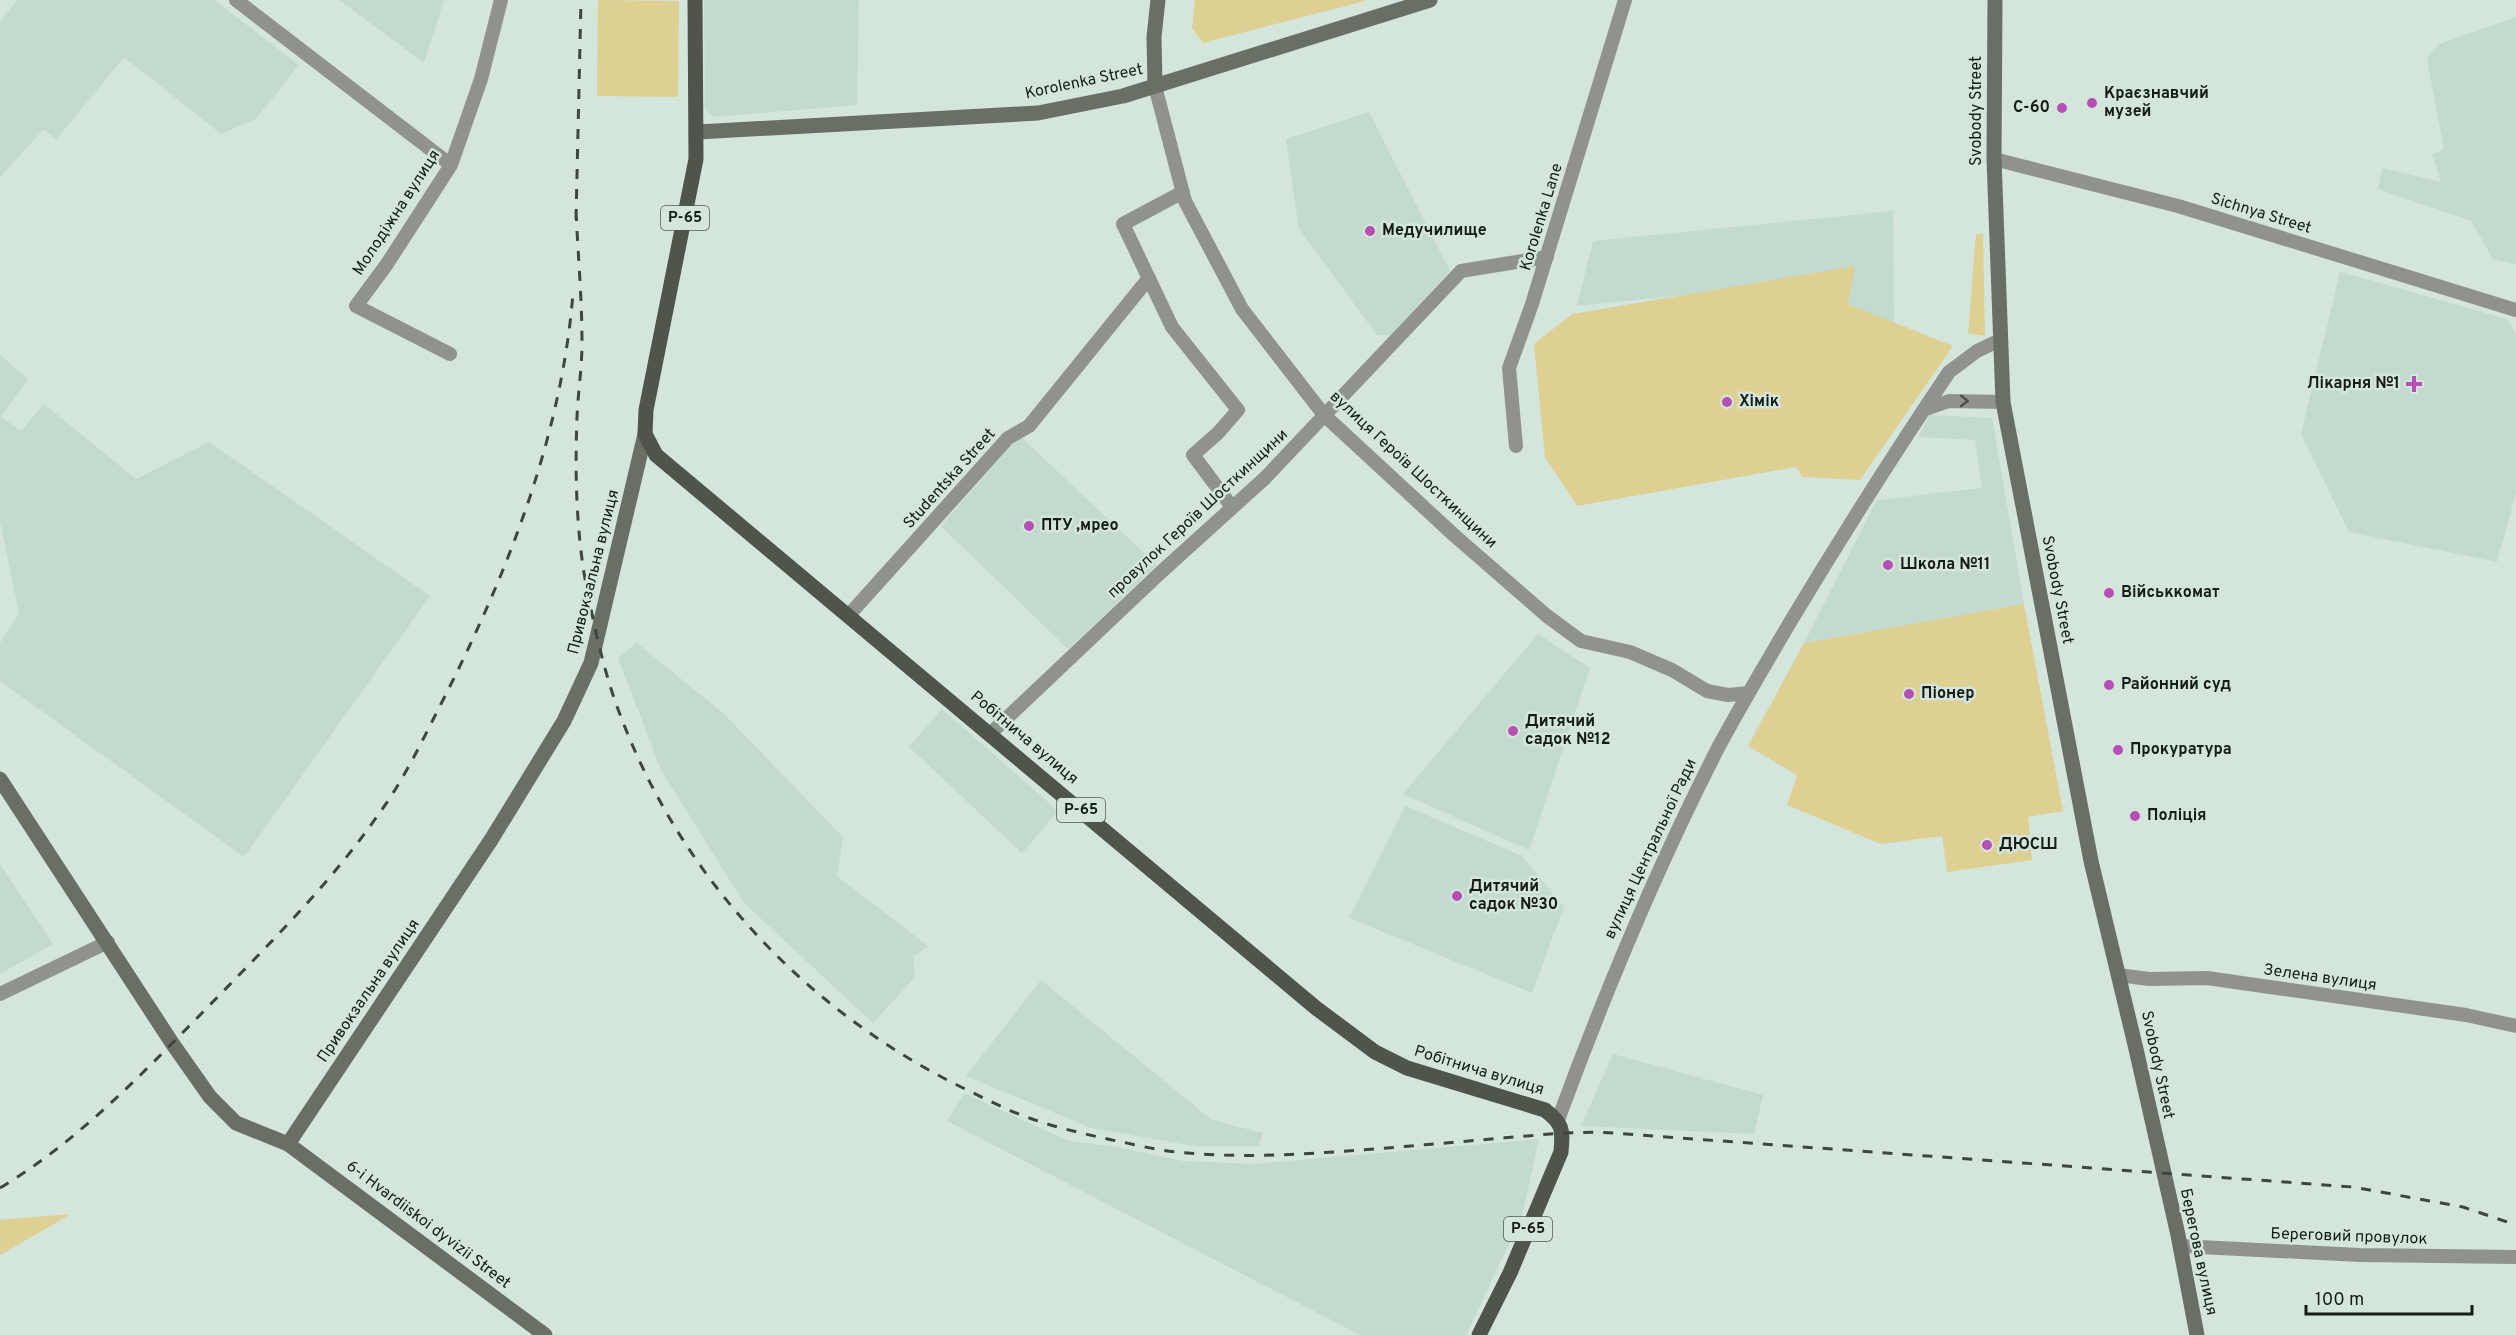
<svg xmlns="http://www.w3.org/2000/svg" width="2516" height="1335" font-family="Overpass,sans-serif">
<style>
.built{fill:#c2dbce}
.green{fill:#decf92}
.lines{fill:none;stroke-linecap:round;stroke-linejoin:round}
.street{stroke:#90938d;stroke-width:14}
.secondary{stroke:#6a6f65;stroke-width:15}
.primary{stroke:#4f554a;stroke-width:15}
.rail{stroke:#3d4641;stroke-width:3;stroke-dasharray:10 10;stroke-linecap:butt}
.oneway{stroke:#464c47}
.poi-dot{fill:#b64fb4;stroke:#d4e5dc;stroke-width:2}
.labels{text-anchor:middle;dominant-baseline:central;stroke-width:5;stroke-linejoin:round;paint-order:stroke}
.shield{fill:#d4e5dc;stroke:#4e5853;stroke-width:1.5}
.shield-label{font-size:15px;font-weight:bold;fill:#151c18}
.street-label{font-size:16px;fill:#151c18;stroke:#d4e5dc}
.poi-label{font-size:16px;font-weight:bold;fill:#151c18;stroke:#d4e5dc;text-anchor:start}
</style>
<rect width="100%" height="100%" fill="#d4e5dc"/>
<!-- built -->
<path class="built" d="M17 0H214L299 65 256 119 221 134 124 57 56 140 44 129 0 177V21Z
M339 0H444L424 63Z
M704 0H859L857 105 714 117 705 109Z
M2516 17V264L2493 259 2471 221 2378 189 2382 168 2441 182 2432 154 2444 150 2427 59 2439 44Z
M1369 112 1450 271 1390 335H1377L1299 229 1286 139Z
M1893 211 1894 324 1783 285 1577 306 1593 241Z
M2340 272 2507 319 2516 334V493L2497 562 2349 532 2301 434Z
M0 355 28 379 1 417 21 431 44 404 136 479 209 442 430 596 244 857 0 681V643L19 613 0 522Z
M1930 415 1992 418 2024 604 1804 643 1877 500 1982 488 1975 440 1918 437Z
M1020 436 1157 565 1068 649 941 526Z
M1538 634 1590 668 1529 850 1403 794Z
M637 643 723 713 843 837 837 876 928 946 913 957 915 977 873 1023 744 903 661 770 618 658Z
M942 709 1058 811 1022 853 909 747Z
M1405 806 1522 856 1564 907 1532 993 1349 918Z
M0 864 53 944 0 974Z
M1041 980 1212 1120 1263 1133 1259 1146H1194L1091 1128 966 1076Z
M1613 1054 1763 1095 1754 1134 1581 1126Z
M964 1093 1069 1141 1117 1147 1183 1161 1253 1164 1539 1139 1522 1216 1466 1335H1360L947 1121Z"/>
<!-- green -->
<path class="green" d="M598 0 679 1 678 97 597 96Z
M1195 0H1368L1203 43 1192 28Z
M1976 234H1983L1985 336 1968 334Z
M1855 266 1848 304 1953 346 1860 480 1802 477 1796 467 1577 506 1545 457 1534 344 1572 314Z
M2024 604 2063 811 2028 817 2032 860 1947 872 1942 836 1881 844 1787 805 1797 775 1748 746 1804 643Z
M71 1214 0 1255V1220Z"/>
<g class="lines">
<!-- street -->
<path class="street" d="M236 0 451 165
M1155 86 1185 201 1242 309 1324 415 1455 536 1547 616 1581 641 1630 652 1672 670 1707 691 1728 695 1749 693
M1994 159 2178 206 2516 310
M1183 192 1123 224 1172 327 1238 410 1218 433 1193 455 1232 507
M450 354 356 306 387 264 451 165 481 79 501 0
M1926 409 1949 401 2003 402
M1516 446 1509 368 1532 304 1625 0
M849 615 1008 438 1029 426 1149 278
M991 733 1160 573 1265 478 1461 271 1547 257
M2118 975 2149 979 2207 978 2466 1015 2516 1026
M0 994 108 942
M1558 1120C1605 992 1657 867 1719 746 1741 705 1765 665 1789 624 1840 539 1893 455 1949 372L1977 351 2000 340
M2180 1246 2360 1255 2516 1257"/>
<!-- secondary -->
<path class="secondary" d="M1995 0 1994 159 2003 402 2091 861 2136 1049 2178 1235 2197 1335
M1155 86 1154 37 1158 0
M698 132 1038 113 1123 96 1430 0
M0 779 172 1043 210 1097 236 1123 288 1144 545 1335
M288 1144 491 840 564 721 591 663 645 434"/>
<!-- primary -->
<path class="primary" d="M695 0 696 159 646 410 645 434 656 455 1316 1008 1375 1052 1407 1068 1545 1110C1563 1124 1563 1129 1561 1152L1510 1273 1479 1335"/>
<!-- rail -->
<path class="rail" d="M576 211C578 255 582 299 582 343 582 368 578 392 577 417 575 469 576 522 584 573 593 621 603 671 621 717 682 878 804 1008 957 1085 982 1097 1006 1110 1032 1119 1058 1128 1085 1134 1112 1140 1133 1144 1155 1150 1177 1152 1243 1159 1308 1154 1374 1149 1437 1144 1500 1138 1563 1133L1598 1132 2353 1187 2463 1207 2516 1225
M576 219 581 0
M0 1188C78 1141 139 1077 203 1012 264 949 327 888 378 815 404 780 423 739 443 700 508 572 561 438 573 294"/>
</g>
<!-- one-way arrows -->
<defs><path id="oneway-chevron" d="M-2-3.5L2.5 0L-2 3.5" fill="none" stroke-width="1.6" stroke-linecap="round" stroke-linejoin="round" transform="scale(1.5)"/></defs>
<use class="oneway" href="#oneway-chevron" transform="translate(1964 401) rotate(2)"/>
<!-- markers -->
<g class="poi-dot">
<circle cx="2092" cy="103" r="6"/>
<circle cx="2062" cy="108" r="6"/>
<circle cx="1370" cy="231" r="6"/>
<path d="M2411 375h6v6h6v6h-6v6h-6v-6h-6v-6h6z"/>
<circle cx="1727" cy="402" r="6"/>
<circle cx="1029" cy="526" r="6"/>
<circle cx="1888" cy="565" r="6"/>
<circle cx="2109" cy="593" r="6"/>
<circle cx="2109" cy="685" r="6"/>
<circle cx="1909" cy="694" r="6"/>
<circle cx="1513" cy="731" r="6"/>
<circle cx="2118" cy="750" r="6"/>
<circle cx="2135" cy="816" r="6"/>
<circle cx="1987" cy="845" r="6"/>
<circle cx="1457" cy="896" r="6"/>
</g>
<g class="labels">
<!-- shield labels -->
<g class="shield">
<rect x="661" y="206" width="48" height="24" rx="4.5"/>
<rect x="1057" y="798" width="48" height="24" rx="4.5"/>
<rect x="1504" y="1217" width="48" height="24" rx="4.5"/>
</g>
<g class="shield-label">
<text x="685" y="218">Р-65</text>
<text x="1081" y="810">Р-65</text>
<text x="1528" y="1229">Р-65</text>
</g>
<!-- street labels -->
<g class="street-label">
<text transform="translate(1084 82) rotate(-12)">Korolenka Street</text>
<text transform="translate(1977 111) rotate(-90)">Svobody Street</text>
<text transform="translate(397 213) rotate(-57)">Молодіжна вулиця</text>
<text transform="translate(2261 214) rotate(17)">Sichnya Street</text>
<text transform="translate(1542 217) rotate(-73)">Korolenka Lane</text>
<text transform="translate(1413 470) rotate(43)">вулиця Героїв Шосткинщини</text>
<text transform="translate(950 479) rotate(-48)">Studentska Street</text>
<text transform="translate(1198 514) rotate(-43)">провулок Героїв Шосткинщини</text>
<text transform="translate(594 572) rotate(-76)">Привокзальна вулиця</text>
<text transform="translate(2057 590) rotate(79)">Svobody Street</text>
<text transform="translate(1024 738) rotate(40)">Робітнича вулиця</text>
<text transform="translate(1651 849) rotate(-65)">вулиця Центральної Ради</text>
<text transform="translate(2320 978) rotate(8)">Зелена вулиця</text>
<text transform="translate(369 991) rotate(-56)">Привокзальна вулиця</text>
<text transform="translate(2157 1065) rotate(78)">Svobody Street</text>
<text transform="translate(1479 1071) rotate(17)">Робітнича вулиця</text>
<text transform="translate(428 1225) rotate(37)">6-i Hvardiiskoi dyvizii Street</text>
<text transform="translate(2349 1237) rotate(2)">Береговий провулок</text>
<text transform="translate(2198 1252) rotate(78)">Берегова вулиця</text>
</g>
<!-- poi labels -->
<g class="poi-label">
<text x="2104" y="94">Краєзнавчий<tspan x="2104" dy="18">музей</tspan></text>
<text x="2050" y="108" text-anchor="end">С-60</text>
<text x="1382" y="231">Медучилище</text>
<text x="2400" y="384" text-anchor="end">Лікарня №1</text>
<text x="1739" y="402">Хімік</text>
<text x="1041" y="526">ПТУ ,мрео</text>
<text x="1900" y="565">Школа №11</text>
<text x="2121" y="593">Військкомат</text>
<text x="2121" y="685">Районний суд</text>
<text x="1921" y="694">Піонер</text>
<text x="1525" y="722">Дитячий<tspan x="1525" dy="18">садок №12</tspan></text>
<text x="2130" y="750">Прокуратура</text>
<text x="2147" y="816">Поліція</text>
<text x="1999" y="845">ДЮСШ</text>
<text x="1469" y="887">Дитячий<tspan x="1469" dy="18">садок №30</tspan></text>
</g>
</g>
<!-- scale -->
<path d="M2306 1305v9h166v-9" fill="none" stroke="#151c18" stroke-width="3"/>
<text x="2315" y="1305" font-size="18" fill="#151c18" stroke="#d4e5dc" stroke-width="4.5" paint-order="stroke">100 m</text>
</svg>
